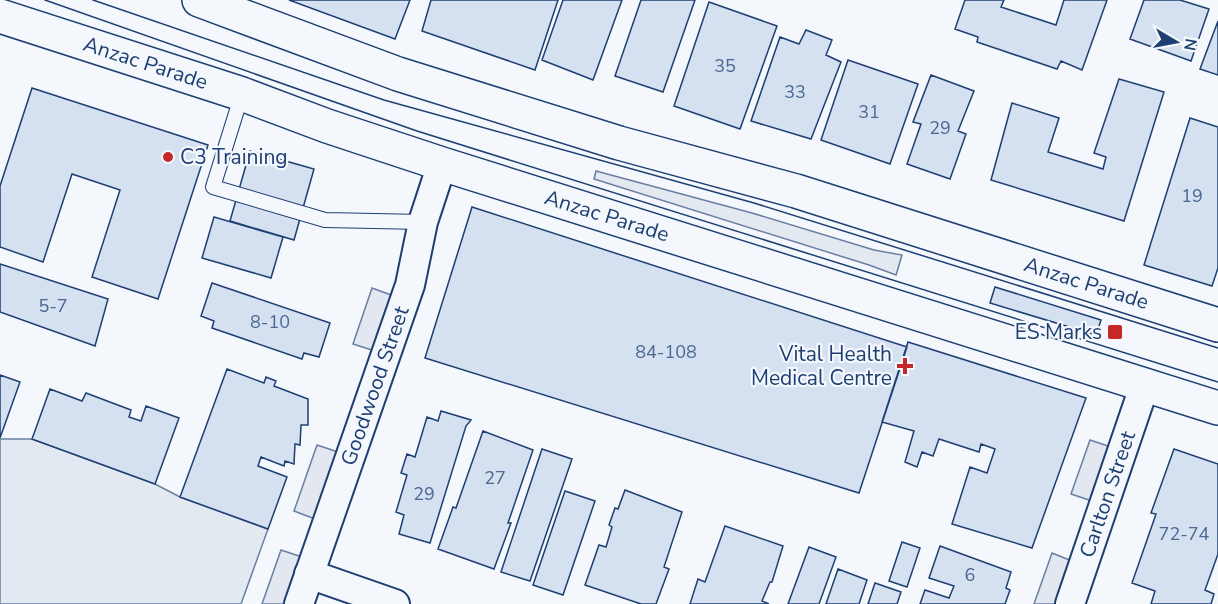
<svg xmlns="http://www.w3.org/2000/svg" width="1218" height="604" font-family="'Nunito Sans',sans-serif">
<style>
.green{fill:#e3e9f0;stroke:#687fa3;stroke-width:1.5}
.parking{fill:#e3e8f0;stroke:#687fa3;stroke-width:1.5}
.building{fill:#d5e0f0;stroke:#1d3f73;stroke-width:1.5}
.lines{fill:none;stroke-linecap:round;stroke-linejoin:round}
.service-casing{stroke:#1d3f73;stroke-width:16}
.minor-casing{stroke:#1d3f73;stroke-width:32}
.primary-casing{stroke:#1d3f73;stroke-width:36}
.service{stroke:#f4f7fb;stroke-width:14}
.minor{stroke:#f4f7fb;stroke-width:28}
.primary{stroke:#f4f7fb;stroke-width:33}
.tram{stroke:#1d3f73;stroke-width:1.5}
.poi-dot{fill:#c62828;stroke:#f4f7fb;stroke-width:2}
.labels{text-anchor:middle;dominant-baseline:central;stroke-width:4.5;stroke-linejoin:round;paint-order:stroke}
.number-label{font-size:18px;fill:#4b6792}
.street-label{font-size:21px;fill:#1d3f73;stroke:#f4f7fb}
.poi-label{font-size:21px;fill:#1d3f73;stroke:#f4f7fb;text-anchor:end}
</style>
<rect width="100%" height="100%" fill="#f4f7fb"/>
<!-- green -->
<path class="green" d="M596 171 752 213 874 250 902 255 896 275 869 265 594 179Z
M0 439H32L155 484 180 497 268 529 241 604H0Z"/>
<!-- parking -->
<path class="parking" d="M372 288 394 296 375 351 353 344Z
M1090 440 1111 447 1092 501 1071 494Z
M317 445 338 452 315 519 294 511Z
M281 550 302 557 285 604H262Z
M1052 553 1072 561 1056 604H1034Z"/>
<!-- building -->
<path class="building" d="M289 0H410L395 39Z
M431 0H558L535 70 422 31Z
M563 0H622L593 80 542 60Z
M641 0H695L663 92 615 76Z
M965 0H1004L1001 7 1056 25 1064 0H1107L1082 70 1061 61 1057 69 977 42 978 37 955 29Z
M1144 0H1180L1209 9 1191 61 1130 39Z
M709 2 777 26 740 129 674 106Z
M1218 21V75L1200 69Z
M806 30 832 40 826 55 841 62 811 139 751 121 780 37 799 44Z
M848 60 918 84 890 164 821 140Z
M931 75 974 91 958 131 966 134 950 179 907 164 921 124 913 122Z
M1119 79 1164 92 1124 221 991 180 1012 103 1059 118 1048 152 1103 169 1106 157 1094 153Z
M32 88 208 145 158 299 92 277 120 190 72 174 43 262 0 247V186Z
M1190 118 1218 127V268L1212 286 1144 265Z
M250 151 314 169 294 240 230 221Z
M472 207 907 347 859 493 425 358Z
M214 217 283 237 271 278 202 258Z
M0 264 108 299 95 346 0 312Z
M212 283 330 323 319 357 304 353 302 359 212 328 214 321 201 316Z
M995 287 1101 320 1096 335 990 303Z
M908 342 1086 398 1032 548 952 524 970 467 987 473 995 449 981 444 979 452 939 439 933 456 922 452 917 467 905 462 914 431 882 422Z
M227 369 264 383 266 377 276 381 274 386 308 399V425H301L300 445 295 444 294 464 285 461 284 466 261 457 258 466 287 477 268 529 180 497Z
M0 375 20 382 0 438Z
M50 389 82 401 86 393 131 410 129 417 141 421 146 406 179 418 155 484 32 439Z
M441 411 471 420 466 426 430 543 399 534 404 515 396 512 407 475 401 473 407 454 415 457 427 417 438 421Z
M483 431 533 450 508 523H511L494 569 438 549 453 507 456 508Z
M542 449 572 459 530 581 501 572Z
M1174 449 1218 464V554L1205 590 1214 594 1211 604H1151L1155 591 1132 583 1156 514 1151 513Z
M625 490 682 512 664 567 669 569 656 604H641L585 585 599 545 606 547 612 527 609 525 615 508 618 509Z
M565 491 595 501 563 595 533 585Z
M725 526 783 546 772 582H770L762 601 769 604H690L698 579 705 582Z
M902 542 920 548 907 587 889 581Z
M940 546 1011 572 1006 588 1010 590 1005 604H920L925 590 949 598 954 586 929 578Z
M809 547 836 557 819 604H788Z
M838 569 867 580 859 604H826Z
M875 583 901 592 897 604H868Z"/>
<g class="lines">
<!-- service casing -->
<g class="service-casing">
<path id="service" d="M242 94 213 187 325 220 423 222"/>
</g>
<!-- minor casing -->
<g class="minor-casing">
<g id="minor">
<path d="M309 574 395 604"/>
<path id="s1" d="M299 604 410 285 423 222 442 164"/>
<path id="s2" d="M1070 604 1145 384"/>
</g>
</g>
<!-- primary casing -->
<g class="primary-casing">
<g id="primary">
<path id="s3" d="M199 0 398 74 619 143 796 191 1218 325"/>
<path id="s4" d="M0 16 242 94 327 126 442 164 1218 408"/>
</g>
</g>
<!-- service -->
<use href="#service" class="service"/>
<!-- minor -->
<use href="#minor" class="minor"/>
<!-- primary -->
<use href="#primary" class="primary"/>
<!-- tram -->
<path class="tram" d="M45 0 417 131 1218 382
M93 0 384 100 754 203 1218 348"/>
</g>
<!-- markers -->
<g class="poi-dot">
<circle cx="168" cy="157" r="6"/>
<rect x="1107" y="324" width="16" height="16" rx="3"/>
<path d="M902 357h6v6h6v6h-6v6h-6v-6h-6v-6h6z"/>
</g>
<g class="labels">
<!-- number labels -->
<g class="number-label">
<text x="725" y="66">35</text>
<text x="795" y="92">33</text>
<text x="869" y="112">31</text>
<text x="940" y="128">29</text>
<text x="1192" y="196">19</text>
<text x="53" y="306">5-7</text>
<text x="270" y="322">8-10</text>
<text x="666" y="352">84-108</text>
<text x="495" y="478">27</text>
<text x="424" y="494">29</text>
<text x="1184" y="534">72-74</text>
<text x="970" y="575">6</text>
</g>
<!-- street labels -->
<g class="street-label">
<text stroke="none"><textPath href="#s4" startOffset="153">Anzac Parade</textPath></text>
<text stroke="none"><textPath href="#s4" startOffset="639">Anzac Parade</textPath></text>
<text stroke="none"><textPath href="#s3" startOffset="932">Anzac Parade</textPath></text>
<text stroke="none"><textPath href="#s1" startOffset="231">Goodwood Street</textPath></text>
<text stroke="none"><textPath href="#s2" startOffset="116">Carlton Street</textPath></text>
</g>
<!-- poi labels -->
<g class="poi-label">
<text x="180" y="157" text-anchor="start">C3 Training</text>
<text x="1102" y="332">ES Marks</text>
<text x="892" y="354">Vital Health<tspan x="892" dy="24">Medical Centre</tspan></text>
</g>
</g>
<!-- north arrow -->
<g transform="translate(1176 42) rotate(100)" stroke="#f4f7fb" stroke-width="4.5" paint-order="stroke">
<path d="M0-4.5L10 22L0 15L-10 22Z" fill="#1d3f73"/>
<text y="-9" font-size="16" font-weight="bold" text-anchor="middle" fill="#1d3f73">N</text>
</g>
</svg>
